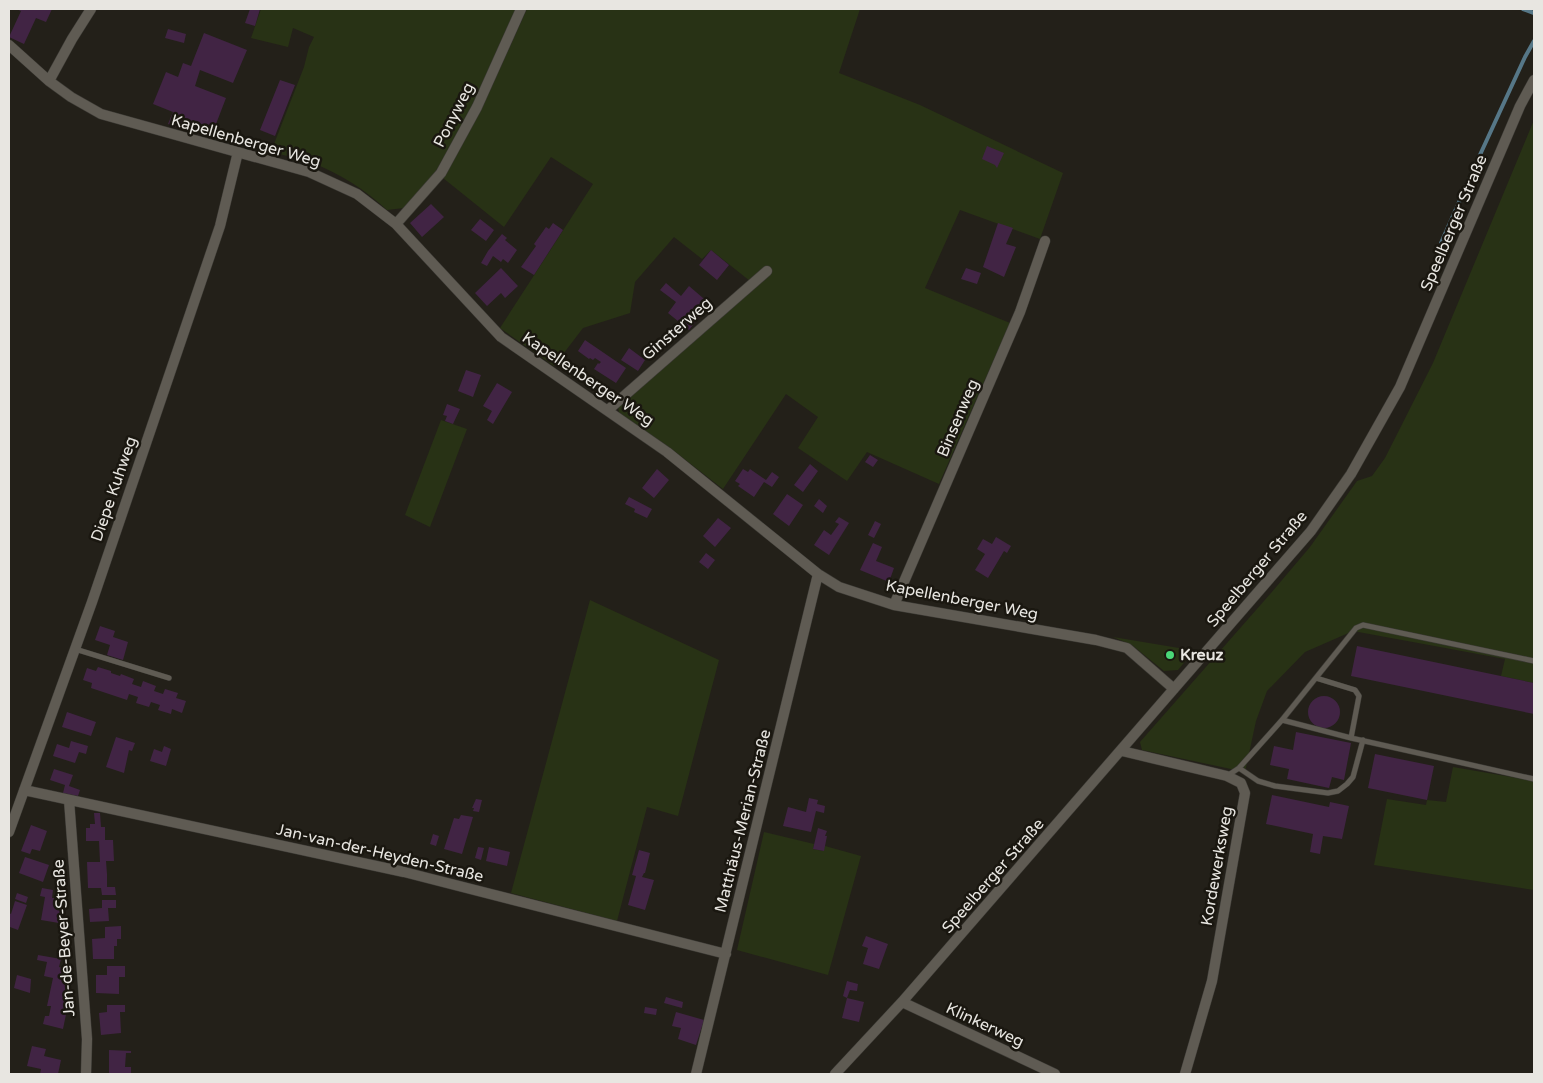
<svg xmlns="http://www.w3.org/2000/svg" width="1543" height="1083" font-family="'Varela Round',sans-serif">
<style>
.green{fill:#283215}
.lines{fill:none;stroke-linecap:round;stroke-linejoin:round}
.stream{stroke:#567787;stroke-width:4}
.building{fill:#412444}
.service-casing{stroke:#3c3a35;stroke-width:6}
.minor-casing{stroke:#3c3a35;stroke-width:11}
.service{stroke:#5f5b53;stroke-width:5}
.minor{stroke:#5f5b53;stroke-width:10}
.poi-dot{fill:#4ad778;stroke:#1a1710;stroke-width:2}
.labels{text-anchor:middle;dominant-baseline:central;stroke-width:5;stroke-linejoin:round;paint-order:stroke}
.street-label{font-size:16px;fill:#e8e6e1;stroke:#1a1710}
.poi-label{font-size:16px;font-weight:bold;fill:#e8e6e1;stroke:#1a1710;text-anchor:start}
</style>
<rect width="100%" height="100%" fill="#232019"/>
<!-- green -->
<path class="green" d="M261 9H513L516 10 472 107 435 173 404 208 387 210C366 190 339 173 312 163 297 157 281 155 266 151L274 144 304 67 309 47 314 37 293 28 288 47 251 38Z
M527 9H860L839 73 920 105 1063 173 1040 239 960 210 925 288 1010 323 939 484 867 452 847 481 798 448 818 417 786 394 723 489 669 447 619 413 618 406 750 281 711 250 702 259 674 237 635 282 630 313 583 328 554 366 500 328 593 184 551 157 504 227 443 178 480 112Z
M1534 120V683L1501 676 1505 659 1353 631 1305 652 1267 691 1256 721 1245 772 1142 750 1140 742 1271 593 1310 547 1357 481 1372 476 1385 458 1433 363Z
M441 420 467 429 430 527 405 515Z
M590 600 719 660 678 816 647 807 617 921 511 893Z
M1113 637 1185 649 1188 658 1178 670 1164 671 1132 645Z
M1453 767 1534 781V890L1374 865 1387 799 1426 805 1427 800 1446 802Z
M764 832 814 844 813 849 823 851 825 846 861 856 828 975 737 950Z"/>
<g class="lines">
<!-- stream -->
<path class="stream" d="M1523 9 1534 13
M1441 243 1479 157 1525 57 1534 41"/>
</g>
<!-- building -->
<path class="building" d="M16 9H52L46 22 36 18 24 44 9 37 21 11Z
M250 9H260L255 26 245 23Z
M168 29 186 34 184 43 165 38Z
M204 33 247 50 233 83 200 70 195 86 226 98 211 137 168 124 173 112 153 104 166 72 178 77 183 63 191 66Z
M280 80 295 85 275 136 260 130Z
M987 146 1004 153 997 168 995 165 982 159Z
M431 204 444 217 422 237 410 223Z
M480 219 494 230 486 241 471 230Z
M553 223 563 230 534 275 521 267 536 246 534 244 546 227 549 229Z
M998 223 1013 228 1006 244 1016 247 1004 277 983 267Z
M502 234 507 238 505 240 517 250 508 263 503 259 501 262 493 256 487 266 481 263 488 251Z
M711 250 729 265 717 280 699 265Z
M501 268 518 286 505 298 501 293 487 306 475 293Z
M966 268 981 273 977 284 961 279Z
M666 283 681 296 689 286 710 304 689 330 668 313 676 302 660 290Z
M585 340 626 368 616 383 594 369 598 363 599 364 601 362 595 358 593 360 590 358 589 359 578 351Z
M629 348 645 360 638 371 621 360Z
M466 370 481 375 473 397 458 391Z
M497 383 512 392 493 424 487 420 492 411 483 406Z
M447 404 460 409 453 424 445 421 447 416 443 415Z
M870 455 878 460 873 467 865 462Z
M810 464 818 471 803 492 794 485Z
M657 469 669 480 654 498 642 488Z
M743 469 748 472 750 469 766 480 772 472 779 477 772 487 764 482 754 497 738 486 740 484 735 481Z
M787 494 803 505 789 526 773 514Z
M629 497 652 509 647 518 634 512 635 509 625 504Z
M819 499 827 506 823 513 814 506Z
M839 517 849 523 829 555 814 545 824 530 831 535 839 524 835 522Z
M718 518 731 528 715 547 703 536Z
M875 521 881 524 874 538 868 535Z
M996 537 1011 546 1007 553 1004 551 988 578 975 570 985 554 977 549 983 539 992 544Z
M873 543 882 547 876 561 894 568 889 582 860 570Z
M706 553 715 560 708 569 699 562Z
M100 626 115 631 113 637 128 642 123 660 107 655 110 645 95 640Z
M1357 646 1534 683V714L1351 676Z
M98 667 111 671V673L120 676 121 674 134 679 132 684 141 687 143 681 156 686 154 691 163 694 165 689 178 693 176 698 186 701 182 713 172 709 171 714 158 710 160 705 151 702 149 707 136 703 138 697 129 694 127 700 91 688 92 683 83 680 87 668 96 671Z
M1308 712a16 16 0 1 1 32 0a16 16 0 1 1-32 0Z
M67 712 96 722 91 736 62 727Z
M1296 732 1351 743 1344 780 1332 777 1329 788 1287 779 1289 769 1270 765 1274 746 1293 750Z
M116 737 135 743 132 751 129 750 124 773 106 767Z
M71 741 88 746 86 754 79 752 75 763 53 756 57 744 69 748Z
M164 746 171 749 166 766 150 761 154 749 162 752Z
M1375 754 1434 766 1427 800 1368 788Z
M54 769 73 775 69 786 80 790 78 796 63 793 65 785 50 780Z
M1272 795 1329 807 1330 802 1349 806 1342 839 1323 836 1320 854 1310 852 1313 834 1266 824Z
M809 798 818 800 817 804 825 806 824 813 816 811 811 832 783 826 788 807 806 812Z
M476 799 482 800 479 812 473 811 474 808H472Z
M94 813H100L101 827H105V840H113L114 861H106L107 874V887H115L116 895H102L101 888H88L87 862H100L99 841H86V828H90V824H95Z
M461 815 473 817 462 854 444 849 454 818 459 819Z
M31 825 47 831 40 851 32 849 30 854 21 851Z
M818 828 827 831 825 836H827L824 851 813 849Z
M433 834 439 836 436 846 430 844Z
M478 847 484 848 481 860 475 858Z
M489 847 510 852 507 866 486 861Z
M639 850 650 853 645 873H644L642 877 654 880 645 910 628 905 636 876 632 875Z
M25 857 49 865 43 882 19 873Z
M42 888 53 890 52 898 63 899 59 923 41 920 45 897 40 896Z
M17 893 28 897 26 903 15 899Z
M102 900H116V908H108L109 921 90 922 89 909 102 908Z
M15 901 27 905 18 930 10 927 9 931V913L11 914Z
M121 926V939H117V946H114V959H93L92 939 105 938V927Z
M866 936 888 944 879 969 863 964 868 948 862 946Z
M38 955 61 959 59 967 71 970 67 989 71 990 63 1029 43 1024 45 1016H49L51 1006H47L53 978 44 976 47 962 37 960Z
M107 966H125V977H119V994L96 993V975H107Z
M17 975 31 979 30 993 14 988Z
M847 981 858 984 857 991 850 990 847 998 843 996Z
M666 997 683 1002 682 1008 664 1003Z
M847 998 864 1002 859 1022 842 1018Z
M107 1005H125V1012H120L121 1033 101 1035 99 1013 107 1012Z
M645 1007 657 1009 656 1015 644 1013Z
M676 1012 704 1020 696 1045 678 1039 681 1028 672 1026Z
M32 1046 46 1049 44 1056 61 1060 58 1074H40L41 1069 27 1066Z
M109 1050 131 1051V1053H126L125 1067H131V1074H109Z"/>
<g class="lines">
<!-- service casing -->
<g class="service-casing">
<path id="service" d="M75 649 169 678
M1316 678 1355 690 1359 696 1351 738
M1282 720 1351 738 1534 779
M1239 768 1258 781 1275 786 1328 793 1338 791 1347 784 1353 777 1363 740
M1227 776 1239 768 1282 720 1356 628 1363 625 1534 661"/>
</g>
<!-- minor casing -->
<g class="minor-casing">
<path id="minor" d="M9 45 49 81 71 97 101 114 309 172 357 194 396 224 501 337 667 452 818 574 839 587 894 605 1096 640 1127 648 1174 689
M49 81 72 39 91 9
M396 224 441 173 477 107 521 9
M608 410 767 271
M894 605 1020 312 1045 241
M1122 751 1227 776 1241 783 1245 793 1212 981 1185 1074
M24 790 404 872 726 954
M69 800 87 1039 86 1074
M9 832 92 602 220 226 238 152
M902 1002 1055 1074
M696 1074 818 574
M835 1074 902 1002 1311 531 1351 474 1400 387 1520 106 1534 80"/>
</g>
<!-- service -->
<use href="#service" class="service"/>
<!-- minor -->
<use href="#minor" class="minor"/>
</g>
<!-- markers -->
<circle class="poi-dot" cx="1170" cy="655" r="5"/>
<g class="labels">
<!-- street labels -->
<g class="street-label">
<text transform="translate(454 115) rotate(-63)">Ponyweg</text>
<text transform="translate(246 141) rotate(16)">Kapellenberger Weg</text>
<text transform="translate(1454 223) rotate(-67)">Speelberger Straße</text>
<text transform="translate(677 329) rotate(-41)">Ginsterweg</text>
<text transform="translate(588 379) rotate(34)">Kapellenberger Weg</text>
<text transform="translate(958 418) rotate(-67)">Binsenweg</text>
<text transform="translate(114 489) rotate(-71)">Diepe Kuhweg</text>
<text transform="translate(1257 569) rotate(-50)">Speelberger Straße</text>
<text transform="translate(962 600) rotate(11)">Kapellenberger Weg</text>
<text transform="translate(743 821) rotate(-76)">Matthäus-Merian-Straße</text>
<text transform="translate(380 853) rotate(13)">Jan-van-der-Heyden-Straße</text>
<text transform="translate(1217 866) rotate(-80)">Kordewerksweg</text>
<text transform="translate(993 876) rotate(-49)">Speelberger Straße</text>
<text transform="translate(64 938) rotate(-94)">Jan-de-Beyer-Straße</text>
<text transform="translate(985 1025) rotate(25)">Klinkerweg</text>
</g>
<!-- poi labels -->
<g class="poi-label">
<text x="1180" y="655">Kreuz</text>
</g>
</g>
<!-- border -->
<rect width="1543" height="1083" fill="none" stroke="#e8e6e1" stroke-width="20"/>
</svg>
